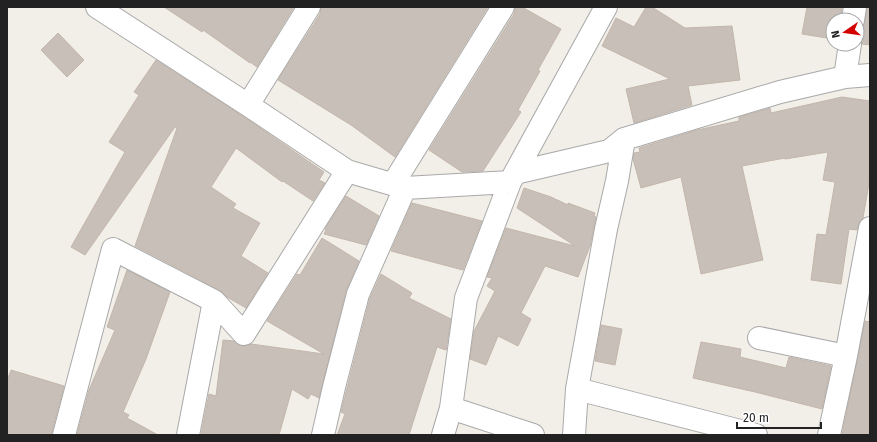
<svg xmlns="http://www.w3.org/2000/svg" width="877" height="442" font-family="'Fira Sans',sans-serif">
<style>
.building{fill:#c7bfb8;stroke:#c4b6ab}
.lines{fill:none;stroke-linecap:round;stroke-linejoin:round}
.street-casing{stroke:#a9a9a9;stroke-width:24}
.street{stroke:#fff;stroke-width:22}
</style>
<rect width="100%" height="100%" fill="#f2efe9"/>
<!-- building -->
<path class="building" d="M164 7H294L257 67 250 62V63L203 30 202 32Z
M321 7H488L395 157 351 125 278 80 320 14Z
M515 7H522L561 29 538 70 540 71 518 110 521 112 483 171 462 172 429 150 514 14Z
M646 7H652L685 28 732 26 740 80 688 86 692 105 634 123 626 89 670 79 602 46 616 18 634 27Z
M807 7H842L841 20H833V39L802 34Z
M867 7H870V45L862 44 861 39 857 34V32L862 28 865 22Z
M58 33 84 60 67 77 41 50Z
M156 60 241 115 324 172 319 180 325 183 313 201 283 181 282 182 236 148 211 187 236 204 233 208 260 223 241 256 268 273 246 308 227 297 220 290 135 246 177 128 175 127 85 255 71 247 125 152 109 142 139 95 134 92Z
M842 97 870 101V177L863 218 860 220 857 230 849 229 841 284 811 280 817 234 826 235 835 182 823 180 828 152 785 159V158L742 166 763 260 701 274 681 177 641 188 633 159 634 153 640 152 639 148 697 130 739 121V117L770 108 771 113Z
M524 188 551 197 568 205V203L595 213 594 216 596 217 590 246 578 277 545 266 521 313 531 319 518 346 498 336 486 365 470 359 474 331 495 291 487 286 492 278 487 277 506 228 575 246 517 208Z
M346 196 379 216 366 245 324 234 326 230 325 229Z
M412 203 482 221 463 270 391 251Z
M322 238 359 261 346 291 319 398 311 394 308 399 292 389 279 435H201L209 394 216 396 223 340 234 341 239 345 245 346 251 344 324 354 267 321 297 274 300 275Z
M127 270 170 292 146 359 123 412 129 415 127 418 158 435H77L89 390 115 330 107 327Z
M381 274 412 293 409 298 451 319 446 350 437 347 409 435H337L345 414 341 412 370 298Z
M865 321 870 322V435H842Z
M601 325 622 329 615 365 595 361Z
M701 342 741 349 740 357 786 368 789 357 831 366 822 409 755 392 693 378Z
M11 370 64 386 52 432V435H7V381Z"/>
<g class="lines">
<!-- street casing -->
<g class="street-casing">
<path id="street" d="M97 7 248 105 347 171 405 188 510 182 515 173 609 151 624 139 780 92 845 77 870 75
M853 20 855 7
M845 77 850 44
M248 105 309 7
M515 173 606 7
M759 338 846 356
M577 389 756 435
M451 408 533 435
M64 435 113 249 214 301
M188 435 214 301 244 334 347 171
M323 435 334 387 358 294 405 188 396 179 503 7
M443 435 451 408 466 298 510 182
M574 435 577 389 606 229 617 181 624 139
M829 435 846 356 870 228"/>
</g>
<!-- street -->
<use href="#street" class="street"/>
</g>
<!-- border -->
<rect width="877" height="442" fill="none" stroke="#222222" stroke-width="16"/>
<!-- north arrow -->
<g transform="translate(845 32) rotate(257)"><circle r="19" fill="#ffffff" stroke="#a7a7a7"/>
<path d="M0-3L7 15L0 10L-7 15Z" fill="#d40000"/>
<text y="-6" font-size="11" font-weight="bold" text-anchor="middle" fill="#222222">N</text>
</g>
<!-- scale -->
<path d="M737 422v6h84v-6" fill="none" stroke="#222222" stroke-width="2"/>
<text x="743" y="422" font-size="12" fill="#222222" stroke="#ffffff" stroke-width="3" paint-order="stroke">20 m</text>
</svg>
